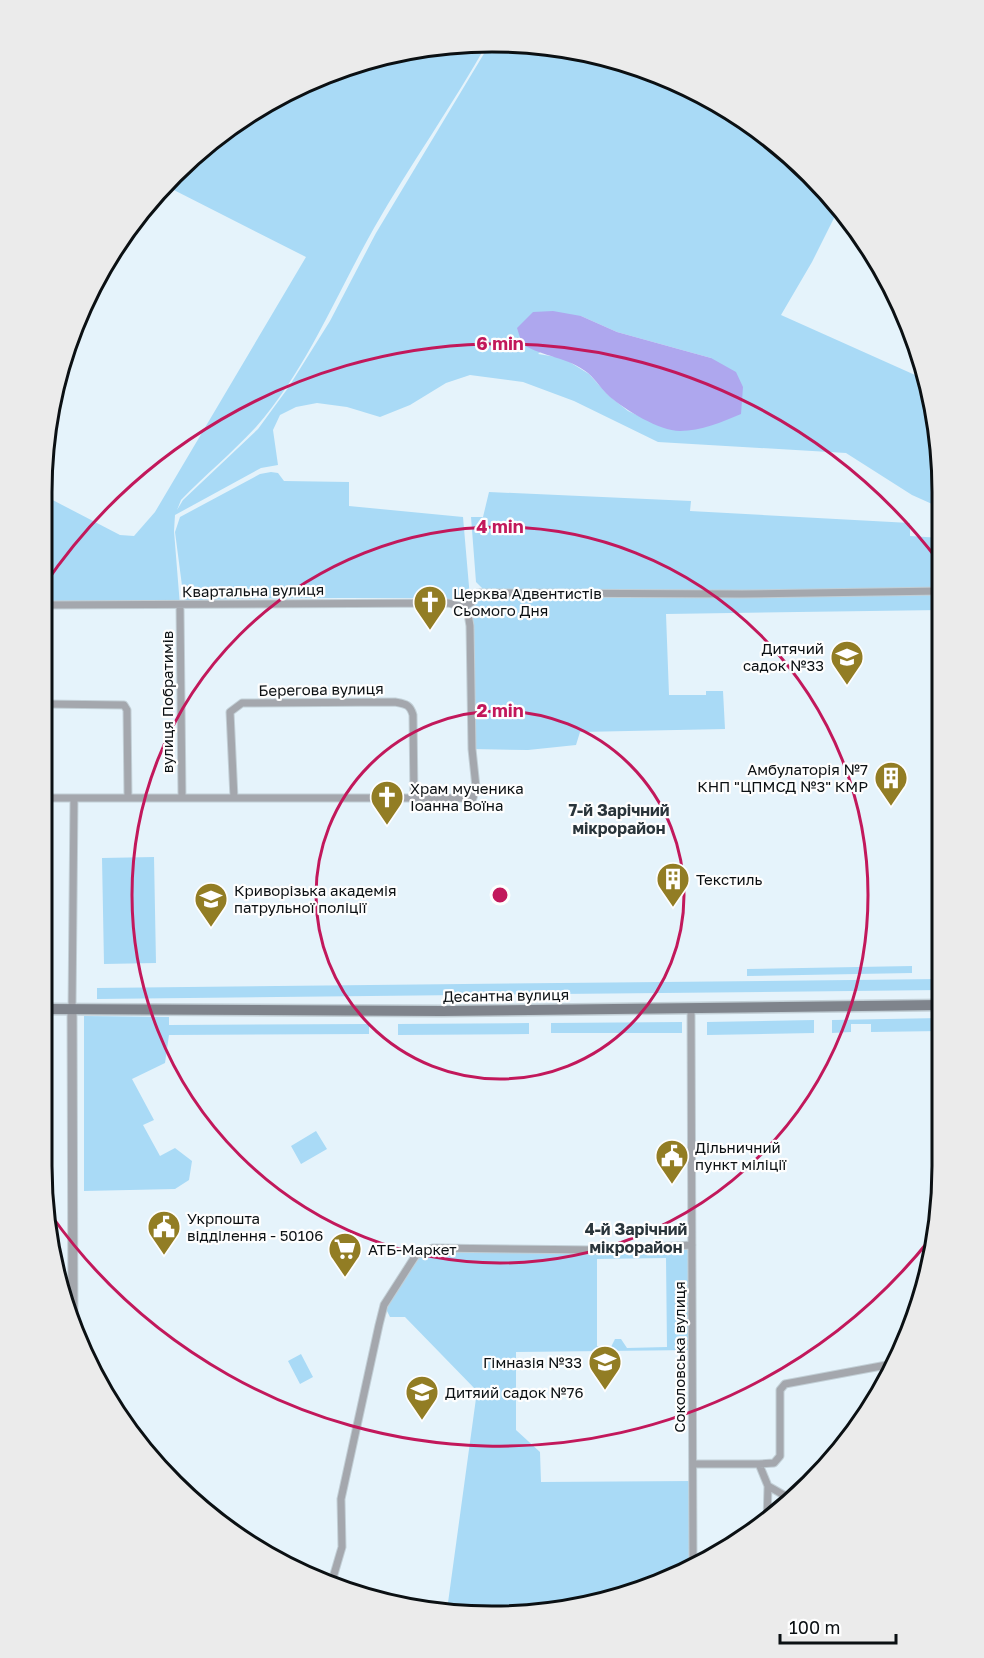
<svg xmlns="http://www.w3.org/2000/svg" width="984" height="1658" font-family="'Golos Text',sans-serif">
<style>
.green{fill:#a9daf6;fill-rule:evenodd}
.water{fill:#aea7ee}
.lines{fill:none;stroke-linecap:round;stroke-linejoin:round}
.minor-casing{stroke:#c2cfd6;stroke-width:9}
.tertiary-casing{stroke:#c2cfd6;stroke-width:11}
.secondary-casing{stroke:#c2cfd6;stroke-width:13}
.minor{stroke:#a4a7ad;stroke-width:7}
.tertiary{stroke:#a4a7ad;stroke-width:9}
.secondary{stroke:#7f848c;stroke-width:10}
.ring{fill:none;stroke:#c2185b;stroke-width:3}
.labels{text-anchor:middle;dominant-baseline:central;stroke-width:4.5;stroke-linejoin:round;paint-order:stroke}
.street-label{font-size:15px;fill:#0b1013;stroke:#fefefe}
.poi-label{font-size:15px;fill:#0b1013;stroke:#fefefe;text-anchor:start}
.neighbourhood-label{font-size:16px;font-weight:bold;fill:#2a353b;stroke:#fefefe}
.rim{fill:none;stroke:#0b1013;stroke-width:3}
.centre{fill:#c2185b;stroke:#fefefe;stroke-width:3}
.ring-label{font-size:18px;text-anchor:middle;font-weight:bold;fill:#c2185b;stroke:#fefefe;stroke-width:4.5;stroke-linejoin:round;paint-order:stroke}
</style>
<rect width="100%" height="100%" fill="#e5f3fb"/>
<!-- green -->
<path class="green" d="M488 42C452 106 410 165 374 228 336 295 307 369 256 427 232 453 205 475 181 500L177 510 183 500 258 429 288 388 330 321 376 233 491 42 579 51 664 76 742 118 810 174 838 210 812 262 781 315 924 379 941 462V508L912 495 846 453 658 442 574 401 523 382 470 375 446 383 410 405 380 417 347 407 317 403 296 407 280 415 273 430 278 465 261 468 175 515 174 531 180 606 43 605V495L120 535 134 536 155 512 306 257 164 185 174 174 242 118 319 76 404 51ZM581 316 617 332 711 358 659 425 628 411 608 395 589 374 563 358 538 354Z
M271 472 278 473 284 481 349 482V506L463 517 470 598C458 605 435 598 420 598 341 598 263 597 184 601L175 532 180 517 260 474Z
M489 492 691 501 690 511 910 523V536L941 538V610L666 614 669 695H706V691H723L725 729 580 732 576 745 528 750 472 749 470 626 464 607 472 602 473 594 737 591 484 590 476 582 471 517H483Z
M154 857 156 963 104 964 102 858Z
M912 966V973L747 976V969Z
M941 979V990L97 999V988Z
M84 1016 169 1017V1025L369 1024V1034L169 1035 165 1063 132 1079 154 1120 143 1125 160 1156 175 1148 192 1161 189 1180 175 1189 84 1191Z
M941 1018V1031L871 1032V1024H851V1032L832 1033V1020Z
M814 1020V1033L707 1035V1022Z
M682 1022V1033H551V1023Z
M529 1023V1034L398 1035V1024Z
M42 1053H50L52 1226 42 1166Z
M316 1131 327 1149 301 1164 291 1146Z
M692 1245 693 1350 516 1352V1430L540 1452 541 1482 693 1481V1562L637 1592 492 1616 447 1610 477 1391 405 1317H390L384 1305 416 1255 433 1248 597 1250ZM666 1258 667 1347 627 1348 621 1339H615L611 1347 597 1346V1259Z
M301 1354 313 1377 300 1384 288 1361Z"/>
<!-- water -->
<path class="water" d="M553 311 581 316 617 332 711 358 736 372 743 387 741 414C722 422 701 431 680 431 659 431 626 410 610 397 602 390 596 380 588 373 568 357 543 357 522 344L517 328 533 312Z"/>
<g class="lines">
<!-- minor casing -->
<g class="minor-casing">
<path id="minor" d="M43 605 448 603 464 607
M180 606 182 798
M464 607 472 602 473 594 480 593 742 594 941 591
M43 704 124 705 127 710 128 798
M43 798H473L476 787 472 749 470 626 468 614 464 607
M234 798 230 712 242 703 395 702C405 704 410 704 413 715L414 798
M691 1008 693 1562
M72 1009 74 798
M693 1464H759L768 1486 789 1498
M759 1464 774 1463 780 1456V1390L785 1384 892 1364
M767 1522 768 1486
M332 1581 342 1547 341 1499 379 1325 384 1305 416 1255 433 1248 597 1250 692 1245"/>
</g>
<!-- tertiary casing -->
<g class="tertiary-casing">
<path id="tertiary" d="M72 1009 73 1323"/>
</g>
<!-- secondary casing -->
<g class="secondary-casing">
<path id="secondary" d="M42 1009 442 1011 941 1005"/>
</g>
<!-- minor -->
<use href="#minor" class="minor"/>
<!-- tertiary -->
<use href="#tertiary" class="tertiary"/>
<!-- secondary -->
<use href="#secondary" class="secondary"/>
</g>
<!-- distance rings -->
<g class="ring">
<circle cx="500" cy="895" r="184"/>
<circle cx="500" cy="895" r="368"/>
<path d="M931 1238A551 551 0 0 1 51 1215M43 587A551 551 0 0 1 940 563"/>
</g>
<!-- icons -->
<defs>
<g id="church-pin" transform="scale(1.725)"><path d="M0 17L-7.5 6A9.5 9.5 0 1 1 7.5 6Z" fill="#927d24" stroke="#fefefe"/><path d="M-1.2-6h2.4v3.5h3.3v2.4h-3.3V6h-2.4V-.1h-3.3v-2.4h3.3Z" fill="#fff"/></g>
<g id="school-pin" transform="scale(1.725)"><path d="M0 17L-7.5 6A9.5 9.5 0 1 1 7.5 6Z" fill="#927d24" stroke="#fefefe"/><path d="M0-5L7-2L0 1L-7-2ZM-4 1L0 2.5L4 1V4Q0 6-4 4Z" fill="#fff"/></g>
<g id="building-pin" transform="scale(1.725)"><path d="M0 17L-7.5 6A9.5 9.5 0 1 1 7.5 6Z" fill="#927d24" stroke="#fefefe"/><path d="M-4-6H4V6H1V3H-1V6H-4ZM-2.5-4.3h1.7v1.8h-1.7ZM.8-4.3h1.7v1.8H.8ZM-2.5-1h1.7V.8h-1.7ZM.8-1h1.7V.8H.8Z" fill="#fff"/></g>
<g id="university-pin" transform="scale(1.725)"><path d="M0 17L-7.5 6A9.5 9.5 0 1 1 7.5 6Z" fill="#927d24" stroke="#fefefe"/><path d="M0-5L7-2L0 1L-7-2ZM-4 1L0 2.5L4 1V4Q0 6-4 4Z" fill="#fff"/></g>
<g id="civic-pin" transform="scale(1.725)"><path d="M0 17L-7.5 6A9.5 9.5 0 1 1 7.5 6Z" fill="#927d24" stroke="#fefefe"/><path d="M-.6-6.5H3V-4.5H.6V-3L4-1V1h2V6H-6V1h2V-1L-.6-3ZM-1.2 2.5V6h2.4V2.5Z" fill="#fff"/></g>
<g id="supermarket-pin" transform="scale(1.725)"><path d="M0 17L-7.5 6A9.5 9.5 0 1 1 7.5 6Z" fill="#927d24" stroke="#fefefe"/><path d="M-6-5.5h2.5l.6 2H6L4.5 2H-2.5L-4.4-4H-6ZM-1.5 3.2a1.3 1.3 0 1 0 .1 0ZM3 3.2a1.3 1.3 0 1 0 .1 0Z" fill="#fff"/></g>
</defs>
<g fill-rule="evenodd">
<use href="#church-pin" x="430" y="602"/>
<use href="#school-pin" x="847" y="657"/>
<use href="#building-pin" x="891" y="778"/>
<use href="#church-pin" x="387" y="797"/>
<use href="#building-pin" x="673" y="879"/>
<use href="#university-pin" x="211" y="899"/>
<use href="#civic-pin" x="672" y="1156"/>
<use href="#civic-pin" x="164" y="1227"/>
<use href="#supermarket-pin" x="345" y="1249"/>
<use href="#school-pin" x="605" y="1362"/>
<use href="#school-pin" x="422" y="1392"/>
</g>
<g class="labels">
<!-- street labels -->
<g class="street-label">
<text transform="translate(253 590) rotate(-1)">Квартальна вулиця</text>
<text transform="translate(321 689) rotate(-1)">Берегова вулиця</text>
<text transform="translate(167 702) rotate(-90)">вулиця Побратимів</text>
<text transform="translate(506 995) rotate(-1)">Десантна вулиця</text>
<text transform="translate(679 1357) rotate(-90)">Соколовська вулиця</text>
</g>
<!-- poi labels -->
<g class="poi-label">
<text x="453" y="593">Церква Адвентистів<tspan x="453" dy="17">Сьомого Дня</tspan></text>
<text x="824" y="648" text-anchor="end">Дитячий<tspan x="824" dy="17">садок №33</tspan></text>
<text x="868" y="769" text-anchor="end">Амбулаторія №7<tspan x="868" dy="17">КНП "ЦПМСД №3" КМР</tspan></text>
<text x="410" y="788">Храм мученика<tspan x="410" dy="17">Іоанна Воїна</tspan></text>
<text x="696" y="879">Текстиль</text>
<text x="234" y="890">Криворізька академія<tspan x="234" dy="17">патрульної поліції</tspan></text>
<text x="695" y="1147">Дільничний<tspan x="695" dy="17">пункт міліції</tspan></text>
<text x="187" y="1218">Укрпошта<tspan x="187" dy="17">відділення - 50106</tspan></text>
<text x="368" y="1249">АТБ-Маркет</text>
<text x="582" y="1362" text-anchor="end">Гімназія №33</text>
<text x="445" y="1392">Дитяий садок №76</text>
</g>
<!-- neighbourhood labels -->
<g class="neighbourhood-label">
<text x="619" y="810">7-й Зарічний<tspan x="619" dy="18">мікрорайон</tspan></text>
<text x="636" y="1229">4-й Зарічний<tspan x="636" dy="18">мікрорайон</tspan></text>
</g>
</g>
<!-- crop -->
<path d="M0 0H984V1658H0ZM492 52H492A440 440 0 0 1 932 492V1166A440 440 0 0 1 492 1606H492A440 440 0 0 1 52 1166V492A440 440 0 0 1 492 52Z" fill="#ebebeb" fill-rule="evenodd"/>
<path class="rim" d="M492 52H492A440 440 0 0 1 932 492V1166A440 440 0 0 1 492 1606H492A440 440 0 0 1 52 1166V492A440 440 0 0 1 492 52Z"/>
<circle cx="500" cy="895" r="9" class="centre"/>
<g class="ring-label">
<text x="500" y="350">6 min</text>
<text x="500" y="533">4 min</text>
<text x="500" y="717">2 min</text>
</g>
<!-- scale -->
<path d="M780 1634v9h116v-9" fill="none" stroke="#0b1013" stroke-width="3"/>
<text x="789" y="1634" font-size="18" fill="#0b1013" stroke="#fefefe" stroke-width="4.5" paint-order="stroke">100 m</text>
</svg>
